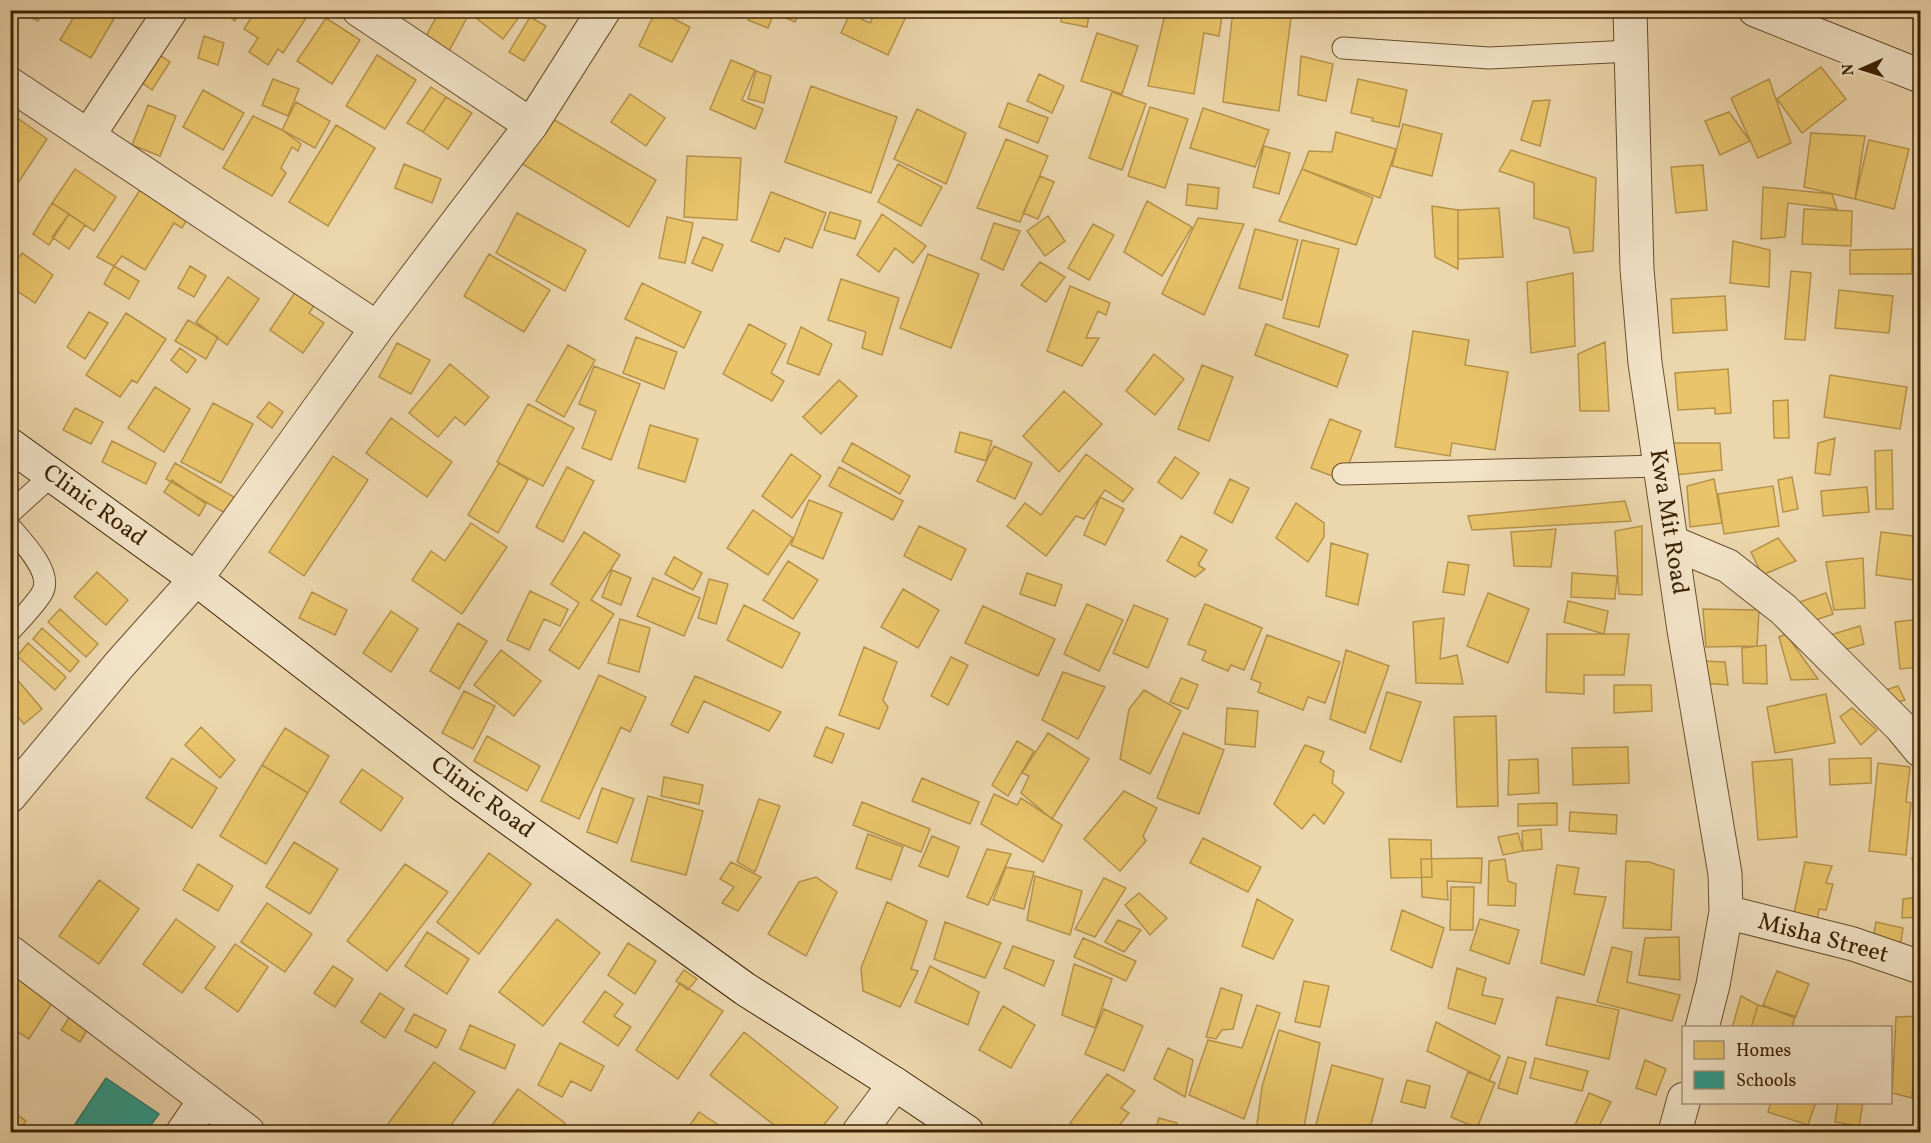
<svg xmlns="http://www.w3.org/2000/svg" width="1931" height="1143" font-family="Vollkorn,serif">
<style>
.homes{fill:#e9c46a;stroke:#b5934b;stroke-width:1.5}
.schools{fill:#2a9d8f;stroke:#2f7865;stroke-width:1.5}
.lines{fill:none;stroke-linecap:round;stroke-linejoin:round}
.lane-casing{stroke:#684f2d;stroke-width:23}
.street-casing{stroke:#684f2d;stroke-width:35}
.secondary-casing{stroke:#3c2203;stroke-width:35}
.lane{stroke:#f3e4c9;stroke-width:21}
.street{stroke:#f3e4c9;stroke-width:33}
.secondary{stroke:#f3e4c9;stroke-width:33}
.labels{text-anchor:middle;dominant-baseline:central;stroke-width:6;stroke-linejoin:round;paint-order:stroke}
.street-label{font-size:24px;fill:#3c2203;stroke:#f3e4c9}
</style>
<rect width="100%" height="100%" fill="#ecd6ac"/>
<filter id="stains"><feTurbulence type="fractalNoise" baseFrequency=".00333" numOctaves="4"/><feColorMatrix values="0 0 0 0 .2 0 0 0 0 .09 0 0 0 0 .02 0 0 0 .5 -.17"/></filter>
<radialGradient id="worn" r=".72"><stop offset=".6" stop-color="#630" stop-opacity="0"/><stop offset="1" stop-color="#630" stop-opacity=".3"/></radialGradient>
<!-- homes -->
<path class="homes" d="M15 10H43L38 21Z
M78 10H119L91 58 60 40Z
M219 10H241L235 21Z
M256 10 310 12 283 53 278 49 268 65 249 52 258 38 244 29Z
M440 10H471L449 51 425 38Z
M474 10H524L503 39 471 14Z
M656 10 690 27 672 62 639 46Z
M752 10H800L795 22 774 13 768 28 748 20Z
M876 10H904L908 12 888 55 841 33 850 14 870 23Z
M1063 10H1090L1087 27 1061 22Z
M1166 10H1200L1222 15 1219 36 1204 33 1194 94 1148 86Z
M1233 10H1292L1279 111 1223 102Z
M530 17 546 26 524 61 509 52Z
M326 18 360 40 332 84 297 61Z
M1097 33 1138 46 1122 94 1081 81Z
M204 36 224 43 218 65 198 58Z
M155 52 170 62 152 90 137 79Z
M377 55 416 80 385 129 346 106Z
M1301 56 1333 64 1326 101 1298 95Z
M731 60 755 70 742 100 763 109 755 129 710 109Z
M1821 67 1846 99 1802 133 1777 99Z
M756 71 771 76 764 103 748 99Z
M1039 74 1064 86 1052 113 1027 101Z
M273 79 299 89 288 116 262 105Z
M1358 79 1407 90 1399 127 1372 121 1373 118 1351 113Z
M1769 79 1791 143 1758 158 1731 98Z
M811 86 897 117 871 193 785 162Z
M431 87 446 97 423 132 407 123Z
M203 90 244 113 223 150 183 127Z
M1112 92 1146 104 1122 170 1089 158Z
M630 94 665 118 646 146 611 122Z
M446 97 472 113 448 149 423 132Z
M1550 100 1540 146 1521 140 1533 101Z
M296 102 330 121 315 148 282 130Z
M1008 103 1048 118 1038 143 999 127Z
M148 105 176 116 160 156 132 145Z
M1150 107 1188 119 1165 188 1128 176Z
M1203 108 1269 130 1255 167 1190 148Z
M917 109 966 133 946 184 894 159Z
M1729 112 1750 141 1720 155 1705 121Z
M13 115 47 139 16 186 10 182V118Z
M546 115 656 180 629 227 519 162Z
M253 116 282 130 301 144 298 151 292 147 281 168 286 173 272 196 223 168Z
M1403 124 1442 134 1432 176 1392 166Z
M336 125 375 148 328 226 289 202Z
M1336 132 1396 149 1380 198 1302 169 1309 151 1332 152Z
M1811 133 1865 136 1855 199 1804 187Z
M1006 139 1048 156 1020 222 977 208Z
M1869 140 1909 149 1894 209 1855 199Z
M1264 146 1290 153 1279 194 1253 187Z
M1511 150 1596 178 1593 251 1574 253 1569 228 1534 218V183L1499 171Z
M687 156 741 158 737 220 684 217Z
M404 164 441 179 432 203 395 188Z
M898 164 942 187 921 226 878 202Z
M1703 165 1707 210 1676 213 1671 167Z
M75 169 116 197 94 231 52 203Z
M1302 169 1373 198 1356 245 1279 221Z
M1040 176 1054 182 1038 219 1023 213Z
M1188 184 1219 188 1217 209 1186 205Z
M1763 187 1832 194 1837 209 1788 203 1785 237 1761 239Z
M140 190 187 219 182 228 174 223 145 270 122 256 114 266 97 257Z
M771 192 826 213 812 248 785 238 779 252 751 241Z
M1147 201 1192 227 1162 276 1124 252Z
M52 203 69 214 49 245 33 234Z
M1432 206 1458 210V269L1435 257Z
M1499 208 1503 257 1458 259V210Z
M1804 209 1852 211 1851 246 1802 244Z
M830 212 861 221 855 239 824 230Z
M517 213 586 250 565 291 496 253Z
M69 214 85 225 69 249 52 237Z
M882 214 926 246 913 263 895 248 879 272 857 255Z
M1048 216 1065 241 1045 256 1027 231Z
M667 217 693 223 685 263 659 258Z
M1198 218 1244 224 1204 315 1162 294Z
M994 223 1020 231 1003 270 981 259Z
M1093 224 1114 235 1089 280 1068 268Z
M1255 229 1298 240 1282 300 1239 288Z
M703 237 723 245 712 271 692 263Z
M1302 240 1339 249 1319 327 1283 318Z
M1733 241 1770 250 1769 287 1730 283Z
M1912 249V274H1850V250Z
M22 253 53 275 35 303 10 286V270Z
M489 254 550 290 524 332 464 296Z
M928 254 979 274 951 348 900 328Z
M1040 262 1065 277 1046 302 1021 285Z
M114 266 139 281 129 299 104 284Z
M190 266 206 276 194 297 178 288Z
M1791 271 1811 273 1805 340 1785 339Z
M1573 273 1575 346 1531 353 1527 282Z
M228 277 259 299 227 345 196 322Z
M841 279 899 298 882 355 862 348 866 332 828 320Z
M642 283 701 312 684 348 625 319Z
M1070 286 1110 303 1106 315 1098 311 1086 338H1099L1082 366 1047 351Z
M1919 286H1920V337H1917Z
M1839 290 1893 296 1889 333 1835 328Z
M296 291 315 304 309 313 324 323 303 353 270 330Z
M1725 296 1727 330 1673 333 1671 299Z
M89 312 108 323 85 359 67 347Z
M126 313 166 339 137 383 132 380 120 397 86 375Z
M188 320 218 337 206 359 175 341Z
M749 324 786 344 771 373 784 381 772 401 723 374Z
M1266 324 1348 355 1337 387 1255 355Z
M801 327 832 344 819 375 787 363Z
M1413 331 1469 340 1465 365 1508 372 1495 450 1452 443 1450 456 1395 447Z
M636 337 677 352 664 389 623 373Z
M1605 342 1609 411H1580L1578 354Z
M397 343 430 360 411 394 379 377Z
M568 345 595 360 564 417 536 401Z
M180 348 196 360 187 373 171 360Z
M1154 354 1184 379 1155 415 1126 391Z
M450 364 489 397 465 425 455 417 438 437 409 413Z
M1202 365 1233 377 1209 441 1178 429Z
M594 366 640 384 611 460 582 448 596 411 579 404Z
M1728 369 1731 413 1715 414V408L1678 410 1675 373Z
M1920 369V396L1914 394Z
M1830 375 1907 387 1900 429 1824 417Z
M839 380 857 396 821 434 803 417Z
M155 387 190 409 164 452 128 428Z
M1064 391 1102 424 1059 472 1023 436Z
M1788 400 1789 438H1774L1773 401Z
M269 402 283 412 272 428 257 417Z
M213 403 253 424 221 483 181 462Z
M528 404 574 428 543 486 497 462Z
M75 408 103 422 91 444 63 430Z
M391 418 452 462 427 497 366 453Z
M1330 419 1361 431 1343 480 1311 468Z
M650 425 698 439 685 482 638 468Z
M960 432 992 441 986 461 955 452Z
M1835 438 1830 475 1815 473 1818 443Z
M112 441 156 463 146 484 102 462Z
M852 443 910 476 900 494 842 461Z
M1671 443H1720L1722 470 1675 475Z
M994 446 1032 463 1015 499 977 481Z
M1892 450 1893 509H1876L1875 451Z
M791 454 821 476 792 518 762 496Z
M1086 454 1133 489 1123 502 1105 490 1084 519 1076 516 1046 556 1007 526 1025 503 1041 515Z
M333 456 368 480 304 576 269 552Z
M1175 457 1199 473 1182 499 1158 482Z
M175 463 234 497 225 513 166 479Z
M499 463 528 480 498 533 468 515Z
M567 467 594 481 563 542 536 527Z
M839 467 903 501 893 520 829 486Z
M1792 477 1798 509 1783 512 1778 480Z
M1230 479 1249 488 1232 523 1214 513Z
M1714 479 1722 523 1690 527 1687 486Z
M172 480 206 504 199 516 164 492Z
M1773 486 1779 526 1724 534 1718 494Z
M1867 487 1869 512 1823 516 1821 491Z
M1100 497 1124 509 1105 545 1084 535Z
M809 500 842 513 823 559 791 545Z
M1625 501 1631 521 1472 530 1468 516Z
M1296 503 1324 523V537L1308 562 1276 538Z
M753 510 793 538 768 575 727 548Z
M471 523 507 547 462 614 412 580 431 551 445 561Z
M919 526 966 549 951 580 904 556Z
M1642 526V595L1619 594 1615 531Z
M1556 529 1551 567 1514 566 1511 532Z
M584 532 620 555 591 600 614 614 579 669 549 650 579 603 551 584Z
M1881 532 1920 537V581L1876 575Z
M1181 536 1207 550 1198 565 1205 569 1195 577 1167 561Z
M1778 538 1796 561 1762 575 1751 552Z
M1331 543 1368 554 1358 605 1326 596Z
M674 557 702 573 693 590 665 574Z
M1863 558 1865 608 1834 610 1826 562Z
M788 561 818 580 793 619 763 600Z
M1448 562 1469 565 1464 595 1443 592Z
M612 570 631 578 621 605 602 597Z
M97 572 128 600 106 625 74 597Z
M1027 573 1062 585 1055 606 1020 594Z
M1572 573 1617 576 1615 599 1571 597Z
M653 578 700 598 684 636 637 616Z
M709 579 728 584 716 624 698 618Z
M903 589 939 610 918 648 881 627Z
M530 591 568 609 560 626 544 619 529 650 507 640Z
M312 592 347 610 335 635 299 618Z
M1488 593 1529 609 1508 663 1467 646Z
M1826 593 1833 614 1804 624 1797 603Z
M1568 601 1608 611 1604 634 1564 622Z
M1087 604 1123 620 1099 671 1064 654Z
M1205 604 1262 628 1244 670 1231 665 1228 671 1202 660 1206 651 1188 644Z
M744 605 800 633 782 668 727 640Z
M1134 605 1168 619 1148 668 1113 653Z
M983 606 1055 639 1038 676 965 643Z
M60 609 98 644 86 657 48 622Z
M1703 609 1759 610 1757 646 1706 647Z
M391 611 418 629 391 672 363 653Z
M1444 618 1440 659 1457 655 1463 684 1416 683 1413 622Z
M620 619 650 628 639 672 608 663Z
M1920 619V667L1900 669 1895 622Z
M458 623 487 641 459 689 430 671Z
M1860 626 1864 644 1834 653 1830 635Z
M42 628 79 661 70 672 33 639Z
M1547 634H1629L1624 675H1584V694L1546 692Z
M1786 634 1818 679 1791 680 1779 637Z
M1267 635 1340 662 1325 703 1308 697 1303 710 1258 692 1261 683 1251 679Z
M28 643 66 677 55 690 17 656Z
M1766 645 1767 684 1743 683 1742 648Z
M864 647 897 662 883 700 888 707 879 729 839 715Z
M501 650 541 681 514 716 474 685Z
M1346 650 1389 666 1365 733 1330 719Z
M951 657 968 665 948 705 931 696Z
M1703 661 1725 662 1728 685 1704 683Z
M10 671 42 709 24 724 10 708Z
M1063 672 1105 687 1078 739 1042 720Z
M599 675 646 697 630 732 621 727 579 819 541 801Z
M695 676 781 712 769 731 704 701 688 733 671 725Z
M1181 678 1198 685 1188 709 1170 702Z
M1614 685H1651L1652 711 1614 713Z
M1898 686 1905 700 1887 705 1883 691Z
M1144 690 1181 711 1150 774 1120 759 1129 709Z
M464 691 495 706 473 749 442 733Z
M1387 692 1421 702 1401 762 1370 749Z
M1826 694 1835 743 1775 753 1767 707Z
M1227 708 1258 711 1255 747 1225 744Z
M1852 708 1877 730 1861 745 1840 717Z
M1496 716 1498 806 1457 807 1454 717Z
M201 727 235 760 220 778 185 745Z
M826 727 844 734 832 763 814 756Z
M285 728 329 756 308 793 262 765Z
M1048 733 1089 759 1052 819 1021 793 1029 776 1022 773Z
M1183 733 1224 750 1199 814 1157 798Z
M487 736 540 766 527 791 474 761Z
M1017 741 1034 751 1008 796 992 785Z
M1305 745 1324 752 1320 762 1334 771 1332 783 1344 793 1324 824 1314 814 1302 829 1274 804Z
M1628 747 1629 783 1573 785 1572 748Z
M172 758 217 788 192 828 146 798Z
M1871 758V783L1830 785 1829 759Z
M1538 759 1539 793 1508 795 1509 760Z
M1792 759 1797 837 1758 840 1752 762Z
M1878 763 1910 767 1906 802 1911 803 1906 855 1869 851Z
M262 765 308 793 266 864 220 836Z
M362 769 403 798 381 831 340 802Z
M664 777 703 785 699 804 661 796Z
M922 778 979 802 970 824 912 801Z
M602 788 634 799 617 843 587 832Z
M1124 791 1157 808 1143 836 1146 841 1120 871 1084 839Z
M994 794 1017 805 1021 798 1062 825 1043 862 981 824Z
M648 796 703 811 686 875 631 861Z
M759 799 780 806 755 872 737 862Z
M862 802 930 829 921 852 853 825Z
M1557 803V825L1518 826V804Z
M1570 812 1617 815 1616 834 1569 831Z
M1541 829 1542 849 1523 851 1522 831Z
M1518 833 1523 851 1503 855 1498 837Z
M868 834 903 847 891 880 856 868Z
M932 836 959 847 948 877 919 866Z
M1203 838 1261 867 1248 892 1190 863Z
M1389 839 1431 840 1432 877 1391 878Z
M294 842 338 869 310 914 266 887Z
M987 849 1011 854 988 905 967 897Z
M489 853 531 884 479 954 437 922Z
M1920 856V890L1912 858Z
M1482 858 1481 883 1447 881 1448 900 1422 897 1421 859Z
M1505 859 1508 881 1516 884 1515 906 1488 905 1489 861Z
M1626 861 1649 862 1674 870 1671 930 1623 928Z
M731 862 761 877 738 911 722 903 734 887 720 879Z
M1805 862 1832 866 1826 883 1833 884 1826 910 1819 909 1816 925 1793 918Z
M198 864 233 886 218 911 183 890Z
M405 864 448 892 387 971 347 941Z
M1557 865 1579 868 1574 894 1606 897 1584 975 1541 963Z
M1006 867 1034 872 1024 909 993 900Z
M1035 876 1082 891 1070 935 1027 920Z
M816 877 837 892 806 956 768 934 799 882Z
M1104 878 1126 888 1095 937 1075 929Z
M99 880 139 909 99 964 59 936Z
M1451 887H1474L1473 930H1450Z
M1139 893 1167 918 1150 935 1125 905Z
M1920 897V917L1902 918 1903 899Z
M1257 899 1293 920 1273 959 1242 946Z
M887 902 927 921 911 969 918 971 900 1007 863 991 861 968Z
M267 903 312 934 285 972 241 942Z
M1402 910 1444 928 1432 968 1391 950Z
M176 919 215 947 182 993 143 964Z
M557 919 600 953 543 1026 499 992Z
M1480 919 1519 930 1509 964 1470 950Z
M1118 920 1141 930 1124 952 1105 942Z
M945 922 1001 943 985 978 934 959Z
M1876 922 1903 928 1899 954 1872 945Z
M427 932 469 959 447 994 405 966Z
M1679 937 1680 980 1639 975 1645 938Z
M1083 938 1136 961 1126 981 1074 957Z
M628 943 656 961 635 994 608 975Z
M235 944 268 967 238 1012 205 988Z
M1013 946 1054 961 1044 986 1004 968Z
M1612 947 1632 952 1627 982 1680 995 1672 1021 1597 1002Z
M1074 964 1112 979 1095 1028 1062 1015Z
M333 966 353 979 335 1007 314 993Z
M930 966 979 992 968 1025 915 1002Z
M1457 968 1486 978 1482 995 1503 999 1495 1024 1448 1008Z
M684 970 697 979 688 990 676 981Z
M1777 971 1809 984 1795 1018 1763 1005Z
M10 972 54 1000 29 1039 10 1027Z
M1304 981 1329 986 1320 1027 1295 1022Z
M680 983 723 1011 678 1079 636 1050Z
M1221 988 1242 995 1233 1029 1222 1030 1216 1039 1206 1037Z
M605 991 623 1004 614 1016 631 1027 618 1046 583 1022Z
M380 993 404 1009 385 1038 361 1022Z
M1741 996 1758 1005 1751 1028H1732Z
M1557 997 1619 1010 1609 1059 1546 1045Z
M1257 1005 1280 1013 1244 1119 1189 1095 1208 1040 1242 1048Z
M1758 1005 1795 1016 1792 1028H1751Z
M1003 1006 1035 1025 1011 1068 979 1050Z
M1104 1009 1143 1026 1124 1071 1085 1054Z
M414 1014 446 1030 437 1048 405 1031Z
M71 1015 89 1027 80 1042 61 1030Z
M1920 1016V1042L1916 1043 1912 1098 1892 1093 1896 1017Z
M1436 1022 1500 1056 1489 1081 1427 1051Z
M470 1025 515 1045 505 1069 460 1049Z
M1279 1030 1320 1043 1303 1132H1256L1262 1087Z
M744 1032 838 1107 818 1132H783L710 1075Z
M560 1043 604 1066 591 1091 571 1081 562 1097 538 1085Z
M1168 1048 1193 1060 1185 1097 1154 1079Z
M1508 1057 1526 1062 1517 1094 1498 1088Z
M1535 1058 1588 1071 1582 1091 1530 1078Z
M1645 1060 1666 1069 1656 1095 1636 1088Z
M434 1062 475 1092 446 1132H382Z
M1332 1065 1383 1079 1369 1132H1314Z
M1468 1072 1495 1083 1477 1128 1451 1117Z
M1107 1074 1135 1091 1121 1108 1129 1113 1114 1132H1083L1070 1123Z
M1407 1080 1430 1086 1425 1108 1401 1102Z
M518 1089 565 1123 559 1132H487Z
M1589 1093 1611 1102 1596 1132H1572Z
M1771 1102H1816L1808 1125 1768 1112Z
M1838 1102H1863L1859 1126 1835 1122Z
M10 1110 26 1121 18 1132H10Z
M699 1112 729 1132H685Z
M1159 1118 1177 1123 1174 1132H1155Z"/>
<!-- schools -->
<path class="schools" d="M106 1078 159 1114 146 1132H87L75 1124Z"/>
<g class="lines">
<!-- lane casing -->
<g class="lane-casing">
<path id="lane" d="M1343 48 1489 58 1631 51
M1343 474 1659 466
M10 513 52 475
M10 527C22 541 52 571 43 591 38 602 19 621 10 631"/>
</g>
<!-- street casing -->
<g class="street-casing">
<path id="street" d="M359 10 531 125
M1630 10 1637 269 1645 363 1684 630 1725 874 1726 912 1713 985 1702 1028
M1755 10 1920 76
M10 84 377 328
M88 136 171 10
M1671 542 1728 566 1783 609 1901 727 1920 750
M10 796 120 664 196 579 377 328 531 125 604 10
M1726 912 1853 944 1920 967
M10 952 248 1132
M183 1132 205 1100
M859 1132 895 1084
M1675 1132 1684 1099"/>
</g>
<!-- secondary casing -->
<g class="secondary-casing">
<path id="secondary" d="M10 445 196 579 460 783 745 989 895 1084 967 1132"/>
</g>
<!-- lane -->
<use href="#lane" class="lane"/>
<!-- street -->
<use href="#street" class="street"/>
<!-- secondary -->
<use href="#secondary" class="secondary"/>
</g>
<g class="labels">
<!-- street labels -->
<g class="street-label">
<text transform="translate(94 506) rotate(36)">Clinic Road</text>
<text transform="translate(1668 522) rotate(81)">Kwa Mit Road</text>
<text transform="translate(482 798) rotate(36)">Clinic Road</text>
<text transform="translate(1823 939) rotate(15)">Misha Street</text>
</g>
</g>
<!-- margin -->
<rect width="1931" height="1143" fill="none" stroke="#ecd6ac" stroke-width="36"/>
<rect x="12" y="12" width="1907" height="1119" fill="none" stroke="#3c2203" stroke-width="3"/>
<rect x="18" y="18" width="1895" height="1107" fill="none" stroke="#3c2203" stroke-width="1.5"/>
<!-- legend -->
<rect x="1682" y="1026" width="210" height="78" fill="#f3e4c9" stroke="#aa967a" stroke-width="1.5"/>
<rect x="1694" y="1041" width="30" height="18" fill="#e9c46a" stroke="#aa967a" stroke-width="1.5"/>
<text x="1736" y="1056" font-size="18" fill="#3c2203">Homes</text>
<rect x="1694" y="1071" width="30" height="18" fill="#2a9d8f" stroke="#aa967a" stroke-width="1.5"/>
<text x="1736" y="1086" font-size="18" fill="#3c2203">Schools</text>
<!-- north arrow -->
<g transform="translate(1862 69) rotate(267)" stroke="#f3e4c9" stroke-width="4.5" paint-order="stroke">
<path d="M0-4.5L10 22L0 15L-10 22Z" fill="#3c2203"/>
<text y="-9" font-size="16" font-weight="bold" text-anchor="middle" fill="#3c2203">N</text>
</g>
<rect width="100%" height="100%" filter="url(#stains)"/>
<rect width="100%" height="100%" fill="url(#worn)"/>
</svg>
